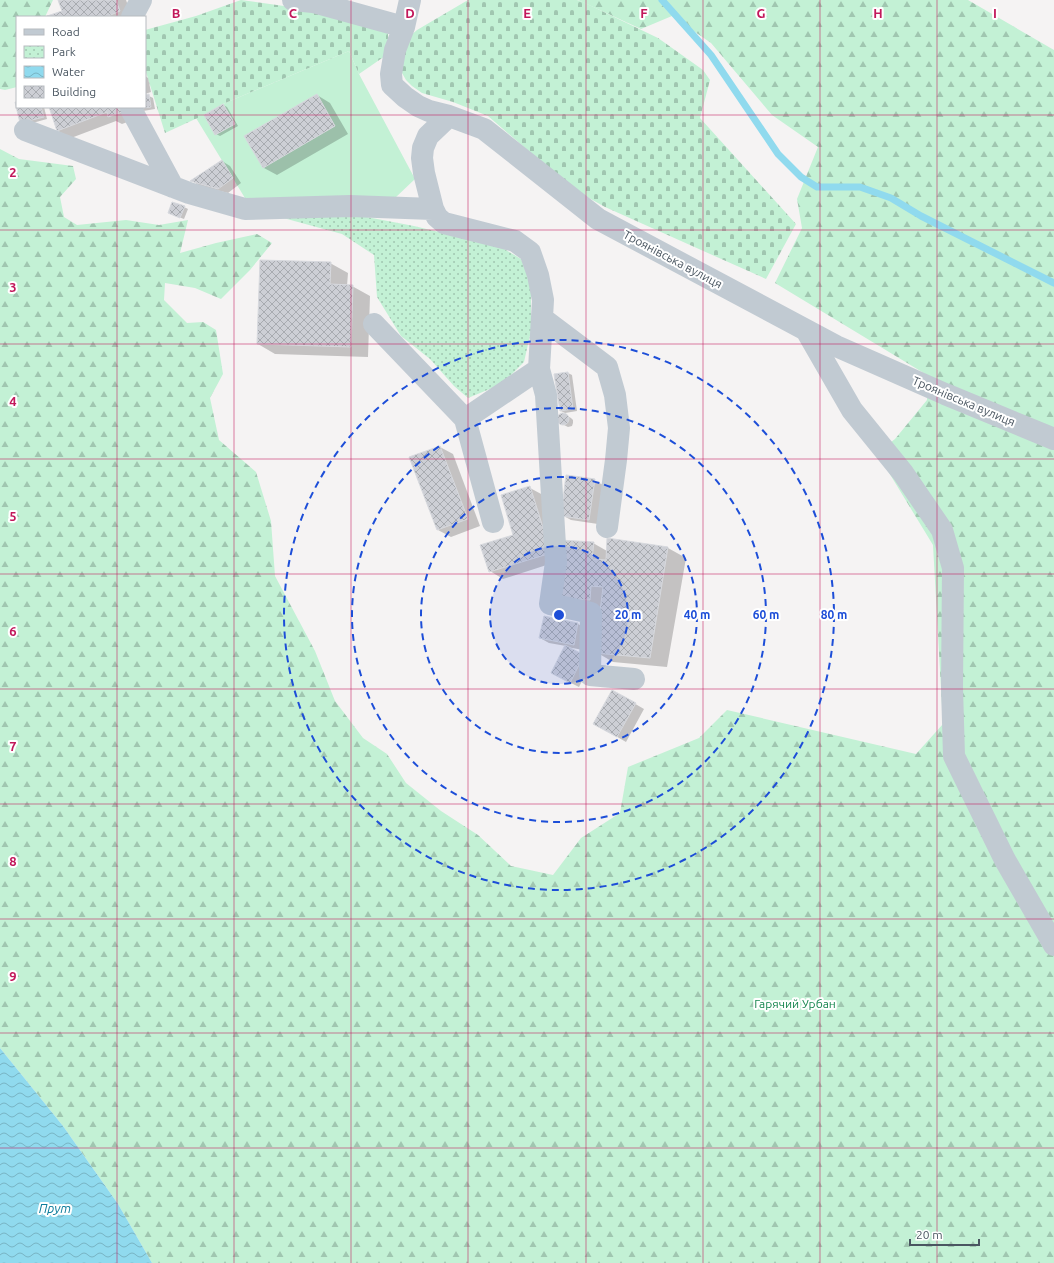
<svg xmlns="http://www.w3.org/2000/svg" width="1054" height="1263" font-family="Ubuntu,sans-serif">
<style>
.grass{fill:#c3f1d5}
.forest{fill:url(#forest-firs)}
.cemetery{fill:url(#cemetery-stones)}
.park{fill:url(#park-dots)}
.water{fill:url(#water-waves)}
.shadow{fill:#0003}
.lines{fill:none;stroke-linecap:round;stroke-linejoin:round}
.stream{stroke:#90daee;stroke-width:7}
.building{fill:url(#building-cross-hatch);stroke:#d7d9de}
.minor{stroke:#c1cad2;stroke-width:22}
.grid{fill:none;stroke:#c2185b;stroke-width:1;stroke-opacity:0.55}
.ring{fill:none;stroke:#1d4ed8;stroke-width:2;stroke-dasharray:7 5}
.labels{text-anchor:middle;dominant-baseline:central;stroke-width:4;stroke-linejoin:round;paint-order:stroke}
.street-label{font-size:12px;fill:#4a5661;stroke:#fff}
.park-label{font-size:12px;fill:#17864f;stroke:#fff}
.water-label{font-size:13px;font-style:italic;fill:#0c7c9b;stroke:#fff}
.grid-label{font-size:13px;text-anchor:middle;font-weight:bold;fill:#c2185b;stroke:#fff;stroke-width:4;stroke-linejoin:round;paint-order:stroke}
.centre{fill:#1d4ed8;stroke:#fff;stroke-width:2}
.ring-label{font-size:12px;text-anchor:middle;font-weight:bold;fill:#1d4ed8;stroke:#fff;stroke-width:4;stroke-linejoin:round;paint-order:stroke}
</style>
<defs>
<pattern id="forest-firs" width="22" height="20" patternUnits="userSpaceOnUse"><rect width="22" height="20" fill="#c3f1d5"/><path d="M5 1l3.5 6h-7zM16 11l3.5 6h-7z" fill="#a0c6b0"/></pattern>
<pattern id="cemetery-stones" width="16" height="16" patternUnits="userSpaceOnUse"><rect width="16" height="16" fill="#c3f1d5"/><path d="M2 7V4a2 2 0 0 1 4 0v3zM10 15v-3a2 2 0 0 1 4 0v3z" fill="#a0c6b0"/></pattern>
<pattern id="park-dots" width="8" height="8" patternUnits="userSpaceOnUse"><rect width="8" height="8" fill="#c3f1d5"/><path d="M2 2h.1M6 6h.1" fill="none" stroke="#a0c6b0" stroke-width="1.8" stroke-linecap="round"/></pattern>
<pattern id="water-waves" width="16" height="10" patternUnits="userSpaceOnUse"><rect width="16" height="10" fill="#90daee"/><path d="M0 5q4-4 8 0t8 0" fill="none" stroke="#78b4c4"/></pattern>
<pattern id="building-cross-hatch" width="8" height="8" patternUnits="userSpaceOnUse"><rect width="8" height="8" fill="#cdcfd5"/><path d="M0 0l8 8M0 8l8-8" fill="none" stroke="#a8abb0"/></pattern>
</defs>
<rect width="100%" height="100%" fill="#f5f3f3"/>
<!-- grass -->
<path class="grass" d="M349 51 359 74 415 179 395 198 248 203 196 118 223 104Z"/>
<!-- forest -->
<path class="forest" d="M0 0H53L45 17H17V87L5 90 0 89Z
M578 0H968L1054 50V1263H152L118 1204 63 1126 0 1048V149L19 159 73 166 76 179 60 197 64 217 77 225 126 220 159 225 188 220 180 253 216 243 257 234 272 243 250 270 221 299 195 288 165 283 164 300 187 323 203 322 216 330 223 374 210 398 219 440 256 472 271 521 275 576 315 651 335 701 363 738 387 754 406 783 441 811 478 835 511 866 553 875 581 838 620 813 628 767 699 738 727 710 916 754 943 724 933 545 877 453 895 439 927 400V375L775 283 802 228 797 199 818 147 772 115 711 43 672 16 641 29Z"/>
<!-- cemetery -->
<path class="cemetery" d="M241 0 312 10 388 26V54L359 74 349 51 223 104 204 115 165 133 145 69V30L196 16Z
M468 0H577L583 2 658 38 703 70 710 80 700 118 796 224 766 279 605 207 573 189 488 116 453 102 422 93 412 86 406 80 402 73 401 65 410 36 417 30Z"/>
<!-- park -->
<path class="park" d="M351 214 414 226 501 247 521 259 531 283V331L524 362 502 384 468 398 454 386 430 359 401 336 377 297 374 255 342 234 276 216Z"/>
<!-- water -->
<path class="water" d="M0 1048 63 1126 118 1204 152 1263H0Z"/>
<!-- shadow -->
<path class="shadow" d="M59 0H126L132 17H48L63 11Z
M145 76 148 78 151 92 145 94Z
M317 95 330 103 348 134 277 175 264 168Z
M145 96H149L153 98 155 109 143 111 139 109 145 107Z
M223 105 227 107 238 126 220 136 216 134Z
M17 107H44L47 119 25 125Z
M50 107H134L138 118 122 124 116 121 71 138 58 131Z
M222 161 230 166 241 183 228 193 200 186 192 181Z
M184 207 188 209 184 219 173 215Z
M330 263 348 273 347 286H352L370 296 368 357 275 354 258 344Z
M568 373 572 375 577 411 565 413 561 411Z
M564 414 571 418 573 420V423L572 426 568 427 560 423 558 421 559 417 560 415Z
M440 447 453 454 480 526 451 537 438 530Z
M594 480 603 485 598 524 571 520 562 515Z
M530 488 543 495 559 547 593 543 607 551 608 539 668 548 686 558 667 667 613 662 596 652 575 609 559 561 503 579 490 571 514 536Z
M544 617 578 624 587 629 583 650 567 647 592 661 579 687 561 678 566 646 549 643 540 638Z
M613 691 644 709 626 742 595 724Z"/>
<g class="lines">
<!-- stream -->
<path class="stream" d="M662 0 711 55 778 154 801 177 817 187H860L891 198 921 216 1054 283"/>
</g>
<!-- building -->
<path class="building" d="M58 0H116L120 11 106 17H47V16L62 11Z
M149 94 151 107 138 109V107H145V95Z
M317 94 335 126 263 168 244 136Z
M15 102H17V107H41L44 117 20 123Z
M223 104 235 124 215 135 204 115Z
M49 107H124L125 111 108 117 107 112 57 131Z
M222 160 233 178 218 189 190 181Z
M172 202 185 206 180 218 168 213Z
M260 260 331 262 330 284 353 285 351 347 257 344Z
M568 372 573 409 560 411 554 374Z
M557 419a6 6 0 1 1 12 0a6 6 0 1 1-12 0Z
M440 446 468 519 437 530 409 457Z
M566 475 595 479 589 520 561 516Z
M530 486 551 553 489 572 480 545 513 535 501 495Z
M607 538 668 547 650 658 595 653 603 587 591 586 590 600 557 599 559 540 594 542 592 559 606 560Z
M544 616 578 623 574 645 539 638Z
M565 645 584 655 570 683 551 673Z
M612 690 636 703 617 737 593 724Z"/>
<g class="lines">
<!-- minor -->
<path class="minor" d="M293 0 313 2 404 27
M410 0 404 27 395 50 391 74 392 85 405 97 418 106 429 111 449 116 484 129 598 219 836 346 945 394 1054 439
M132 17 141 0
M131 107 132 111 173 187
M449 116 428 136 423 148 422 158 424 173 433 209 437 217 444 223 515 241 530 252 538 275 543 300 539 369 546 395 556 562 550 604 591 613 590 675 634 679
M25 130 189 193 245 209 350 206 433 209
M542 318 607 367 615 395 619 428 616 460 607 527
M374 324 465 419
M806 330 852 410 903 473 942 530 953 568 952 688 954 756 1005 860 1054 945
M493 522 465 419 539 369"/>
</g>
<!-- grid -->
<path class="grid" d="M117 0V17M234 0V1263M351 0V1263M468 0V1263M586 0V1263M703 0V1263M820 0V1263M937 0V1263M117 107V1263M0 115H1054M0 230H1054M0 344H1054M0 459H1054M0 574H1054M0 689H1054M0 804H1054M0 919H1054M0 1033H1054M0 1148H1054"/>
<!-- distance rings -->
<circle cx="559" cy="615" r="69" fill="#1d4ed8" fill-opacity=".12"/>
<g class="ring">
<circle cx="559" cy="615" r="69"/>
<circle cx="559" cy="615" r="138"/>
<circle cx="559" cy="615" r="207"/>
<circle cx="559" cy="615" r="275"/>
</g>
<g class="labels">
<!-- street labels -->
<g class="street-label">
<text transform="translate(673 259) rotate(28)">Троянівська вулиця</text>
<text transform="translate(964 401) rotate(23)">Троянівська вулиця</text>
</g>
<!-- park labels -->
<g class="park-label">
<text x="795" y="1003">Гарячий Урбан</text>
</g>
<!-- water labels -->
<g class="water-label">
<text x="55" y="1208">Прут</text>
</g>
</g>
<g class="grid-label">
<text x="176" y="18">B</text>
<text x="293" y="18">C</text>
<text x="410" y="18">D</text>
<text x="527" y="18">E</text>
<text x="644" y="18">F</text>
<text x="761" y="18">G</text>
<text x="878" y="18">H</text>
<text x="995" y="18">I</text>
<text x="13" y="177">2</text>
<text x="13" y="292">3</text>
<text x="13" y="406">4</text>
<text x="13" y="521">5</text>
<text x="13" y="636">6</text>
<text x="13" y="751">7</text>
<text x="13" y="866">8</text>
<text x="13" y="981">9</text>
</g>
<circle cx="559" cy="615" r="6" class="centre"/>
<g class="ring-label">
<text x="628" y="619">20 m</text>
<text x="697" y="619">40 m</text>
<text x="766" y="619">60 m</text>
<text x="834" y="619">80 m</text>
</g>
<!-- legend -->
<rect x="16" y="16" width="130" height="92" fill="#ffffff" stroke="#b7bbc0"/>
<rect x="24" y="29" width="20" height="6" fill="#c1cad2" stroke="#b7bbc0"/>
<text x="52" y="36" font-size="12" fill="#4a5661">Road</text>
<rect x="24" y="46" width="20" height="12" fill="url(#park-dots)" stroke="#b7bbc0"/>
<text x="52" y="56" font-size="12" fill="#4a5661">Park</text>
<rect x="24" y="66" width="20" height="12" fill="url(#water-waves)" stroke="#b7bbc0"/>
<text x="52" y="76" font-size="12" fill="#4a5661">Water</text>
<rect x="24" y="86" width="20" height="12" fill="url(#building-cross-hatch)" stroke="#b7bbc0"/>
<text x="52" y="96" font-size="12" fill="#4a5661">Building</text>
<!-- scale -->
<path d="M910 1239v6h69v-6" fill="none" stroke="#4a5661" stroke-width="2"/>
<text x="916" y="1239" font-size="12" fill="#4a5661" stroke="#ffffff" stroke-width="3" paint-order="stroke">20 m</text>
</svg>
